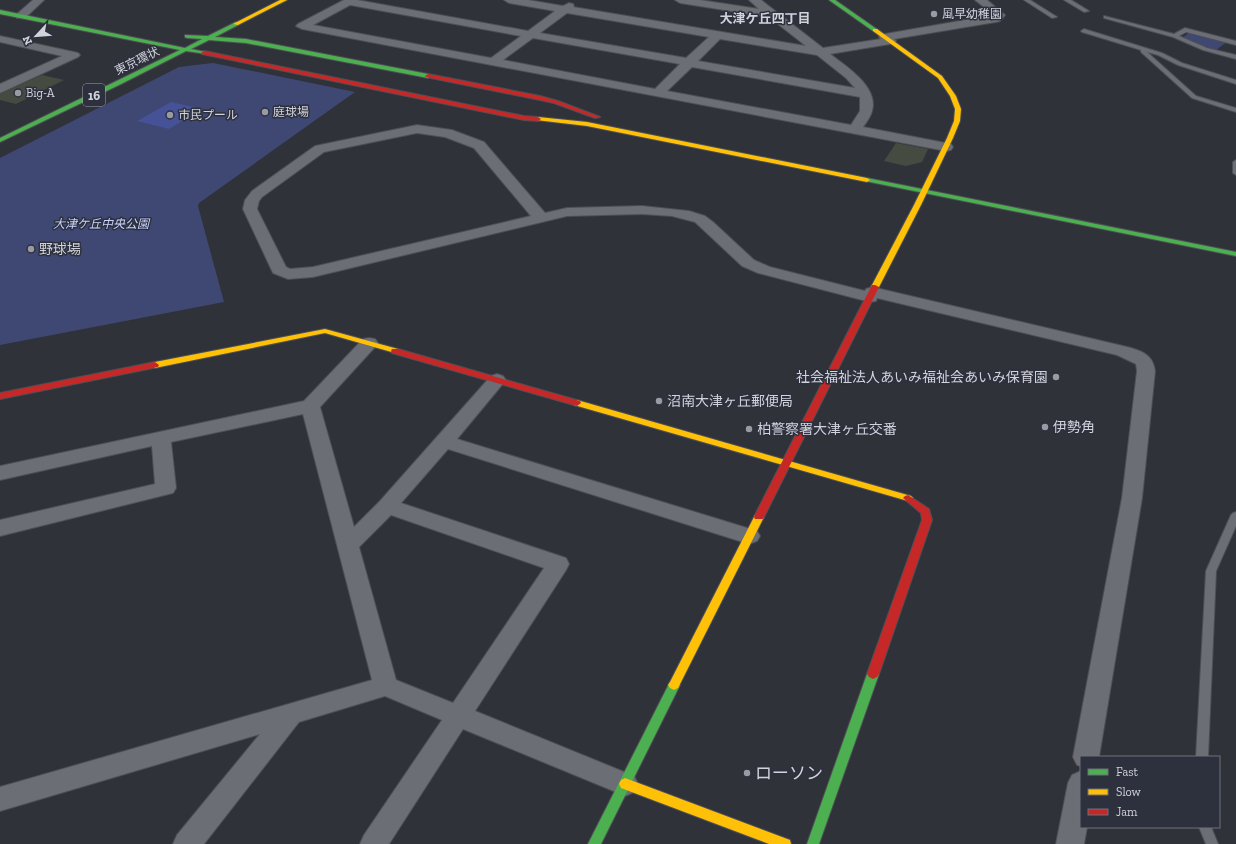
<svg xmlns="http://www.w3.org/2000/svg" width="1236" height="844" font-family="'Zilla Slab','Noto Sans JP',serif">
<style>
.green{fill:#3f4872}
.water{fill:#465298}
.building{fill:#464b42}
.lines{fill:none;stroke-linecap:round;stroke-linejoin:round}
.lane-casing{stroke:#4e4f55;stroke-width:2}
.street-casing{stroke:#4e4f55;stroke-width:2}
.fast-casing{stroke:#4e4f55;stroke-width:2}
.slow-casing{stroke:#4e4f55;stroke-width:2}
.jam-casing{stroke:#4e4f55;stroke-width:2}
.lane{fill:#6c6e75;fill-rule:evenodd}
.street{fill:#6c6e75;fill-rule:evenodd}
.fast{fill:#4caf50;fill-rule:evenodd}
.slow{fill:#ffc107;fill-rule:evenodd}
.jam{fill:#c62828;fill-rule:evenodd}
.poi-dot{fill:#999ba3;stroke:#2d303d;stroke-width:1.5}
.labels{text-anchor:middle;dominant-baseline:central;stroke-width:3;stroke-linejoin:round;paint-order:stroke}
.far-poi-label{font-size:12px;fill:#d1d3db;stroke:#2d303d;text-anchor:start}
.far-street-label{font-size:12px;fill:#d1d3db;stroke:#2d303d}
.far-park-label{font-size:12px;font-style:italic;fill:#c8d4ff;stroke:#2d303d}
.far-neighbourhood-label{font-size:13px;font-weight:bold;fill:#d1d3db;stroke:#2d303d}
.shield{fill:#2d303d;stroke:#a0a2ac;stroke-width:1}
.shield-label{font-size:13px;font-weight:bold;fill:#d1d3db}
.poi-label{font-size:14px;fill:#d1d3db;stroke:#2d303d;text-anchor:start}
.near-poi-label{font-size:17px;fill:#d1d3db;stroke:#2d303d;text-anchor:start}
</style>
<rect width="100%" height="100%" fill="#30323a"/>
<!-- green -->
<path class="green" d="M1190 32 1227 42 1216 50 1181 39Z
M213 63 355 92 199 203 198 206 224 302 0 345V158L179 67Z"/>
<!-- water -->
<path class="water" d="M171 102 202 109 169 129 137 121Z"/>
<!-- building -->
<path class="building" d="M42 75 64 80 16 104 0 100V94Z
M896 143 901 144 928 149 922 162 906 166 884 161Z"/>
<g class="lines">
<!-- lane casing -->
<g class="lane-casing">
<path id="lane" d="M1024 0H1030L1057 17 1052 18Z
M1064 0H1071L1089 11 1084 12Z
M1104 16 1174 34 1185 28 1236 41V45L1186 32 1179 36 1207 48 1236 55V59L1203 50 1173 37 1104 18Z
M1084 29 1162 53 1182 63 1236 80V84L1178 65 1158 55 1147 52 1196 96 1236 108V112L1192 98 1141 52V50L1082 32 1081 31Z
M1236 160V175L1233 173V162Z
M1236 512V526L1216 571 1208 757H1196L1206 571 1231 515 1233 513Z
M1199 827H1211L1218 844H1206Z"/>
</g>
<!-- street casing -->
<g class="street-casing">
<path id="street" d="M33 0H44L25 18H17L16 16 17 14Z
M344 0H357L528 31 555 11 509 3 504 0H528L563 6 569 3 573 4 574 6 573 7 806 46 769 17 680 3 675 0H700L759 9 749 0H761L823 48 881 39 879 37 881 35 885 34 994 15 975 0H987L1005 15 1000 21 996 22 894 39 896 41 894 43 890 44 830 54C847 67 879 87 872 111 871 116 866 123 863 127L951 144 953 147 951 150 946 151 302 29 296 26 298 24ZM350 5 521 36 491 58 313 25ZM567 13 709 37 686 58 540 33ZM533 38 680 64 655 89 503 60ZM720 39 817 55 846 78 855 88 698 61ZM692 67 860 97V111L851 125 667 91Z
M0 36 74 52 78 53 80 55 78 57 0 93V84L62 56 0 42Z
M417 125 452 130 484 142 545 213 567 208 642 206 689 211 705 216 713 222 754 260 770 267 865 291 866 289 872 287 1123 346C1139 350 1153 353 1155 371L1142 498 1099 757H1081V766L1077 765 1073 757 1122 498 1137 371 1136 364 1117 355 877 298 876 301 870 302 758 273 742 266 695 222 672 216 642 214 567 216 313 277 288 279 273 273 243 209 245 200 252 191 315 146ZM417 133 445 137 474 148 531 216 313 267 290 269 286 267 257 209 259 201 262 197 324 152Z
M369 338 375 339 378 343 375 347 320 407 354 527 380 501 491 376 497 374 503 376 506 380 457 439 757 531 760 536 757 541 749 544 448 449 401 503 566 558 569 564 566 570 475 711 634 776 638 784 634 792 625 796 616 792 463 729 389 844H360L364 835 442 720 385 696 299 722 204 844H173L177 835 260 734 0 811V787L372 680 303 414 171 442 176 488 173 493 0 536V520L155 484 152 446 0 480V466L304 401 363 339ZM391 515 544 568 453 703 396 680 359 547Z
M1081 771V827H1087L1084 844H1056L1068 783 1072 775Z"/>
</g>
<!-- fast casing -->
<g class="fast-casing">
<path id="fast" d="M829 0H835L878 30 873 31Z
M0 10 185 48 202 39 187 38 185 37V35L208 36 236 22 239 24 238 25 215 37 246 39 428 74 431 76 428 78 246 43 209 40 191 49 206 52V54L186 51 121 84 0 142V138L180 50 0 14Z
M867 178 1236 252V256L865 181 864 180Z
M873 669 877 671 879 674 819 844H807L867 674 869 671Z
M674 680 678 682 680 685 601 844H588L670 682Z"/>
</g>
<!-- slow casing -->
<g class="slow-casing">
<path id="slow" d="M280 0H287L238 25 233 24Z
M873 29H877L942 76 956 96 961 109 960 121 953 138 921 205 879 287 875 289 871 287 914 205 947 138 954 121 955 109 950 96 938 78 873 31Z
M538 117 587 122 867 178 870 180 867 182 587 126 536 120V118Z
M325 329 398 349 399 351 395 353 325 333 155 368 151 365 155 362Z
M577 400 911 496 913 498 911 500 908 501 574 405 573 403Z
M759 514 763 515 764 517 678 688 674 690 670 688 668 685 670 682 754 517 755 515Z
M625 778 790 840 791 844H769L621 788 619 784 621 780Z"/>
</g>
<!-- jam casing -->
<g class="jam-casing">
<path id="jam" d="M204 51 524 116 538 117 541 119 538 121 524 120 202 54 201 53Z
M428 74 540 96 558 101 600 117 595 118 554 103 540 100 426 77 425 76Z
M872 285H875L879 287 763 519H755L754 517Z
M392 349H398L580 401 581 403 577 406 574 405 392 353 391 351Z
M155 362 159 365 158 367 0 399V393Z
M908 495 929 509 932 520 879 674 877 677 873 679 869 677 867 674 922 520 921 513 903 498 905 496Z"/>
</g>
<!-- lane -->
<use href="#lane" class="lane"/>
<!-- street -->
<use href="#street" class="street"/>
<!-- fast -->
<use href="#fast" class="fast"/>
<!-- slow -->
<use href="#slow" class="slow"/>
<!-- jam -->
<use href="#jam" class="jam"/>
</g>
<!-- markers -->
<g class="poi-dot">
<circle cx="934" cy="14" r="4"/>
<circle cx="18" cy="93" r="4"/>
<circle cx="265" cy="112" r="4"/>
<circle cx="170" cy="115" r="4"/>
<circle cx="31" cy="249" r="4"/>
<circle cx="1056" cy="377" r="4"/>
<circle cx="659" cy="401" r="4"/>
<circle cx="1045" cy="427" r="4"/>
<circle cx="749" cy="429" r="4"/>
<circle cx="747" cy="773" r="4"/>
</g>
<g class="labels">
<!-- far-poi labels -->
<g class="far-poi-label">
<text x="942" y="14">風早幼稚園</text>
<text x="26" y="93">Big-A</text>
<text x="273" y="112">庭球場</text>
<text x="178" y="115">市民プール</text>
</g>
<!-- far-street labels -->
<g class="far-street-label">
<text transform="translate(137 61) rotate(-26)">東京環状</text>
</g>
<!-- far-park labels -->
<g class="far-park-label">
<text x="101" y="224">大津ケ丘中央公園</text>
</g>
<!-- far-neighbourhood labels -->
<g class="far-neighbourhood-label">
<text x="765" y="18">大津ケ丘四丁目</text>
</g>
<!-- shield labels -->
<rect class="shield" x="83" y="84" width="22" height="22" rx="3"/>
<g class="shield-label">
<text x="94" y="95">16</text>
</g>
<!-- poi labels -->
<g class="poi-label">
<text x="39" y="249">野球場</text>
<text x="1048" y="377" text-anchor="end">社会福祉法人あいみ福祉会あいみ保育園</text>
<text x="667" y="401">沼南大津ヶ丘郵便局</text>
<text x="1053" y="427">伊勢角</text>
<text x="757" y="429">柏警察署大津ヶ丘交番</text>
</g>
<!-- near-poi labels -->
<g class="near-poi-label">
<text x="755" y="773">ローソン</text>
</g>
</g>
<!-- legend -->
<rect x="1080" y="756" width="140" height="72" fill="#2d303d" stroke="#6f717c"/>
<rect x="1088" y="769" width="20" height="6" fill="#4caf50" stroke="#6f717c"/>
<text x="1116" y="776" font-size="12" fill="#d1d3db">Fast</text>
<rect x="1088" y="789" width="20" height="6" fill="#ffc107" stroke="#6f717c"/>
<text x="1116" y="796" font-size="12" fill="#d1d3db">Slow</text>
<rect x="1088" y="809" width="20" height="6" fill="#c62828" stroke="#6f717c"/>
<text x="1116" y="816" font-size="12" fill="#d1d3db">Jam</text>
<!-- north arrow -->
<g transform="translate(36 36) rotate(244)" stroke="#2d303d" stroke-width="3" paint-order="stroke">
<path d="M0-3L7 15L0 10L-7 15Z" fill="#d1d3db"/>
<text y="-6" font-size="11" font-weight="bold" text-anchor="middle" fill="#d1d3db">N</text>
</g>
</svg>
